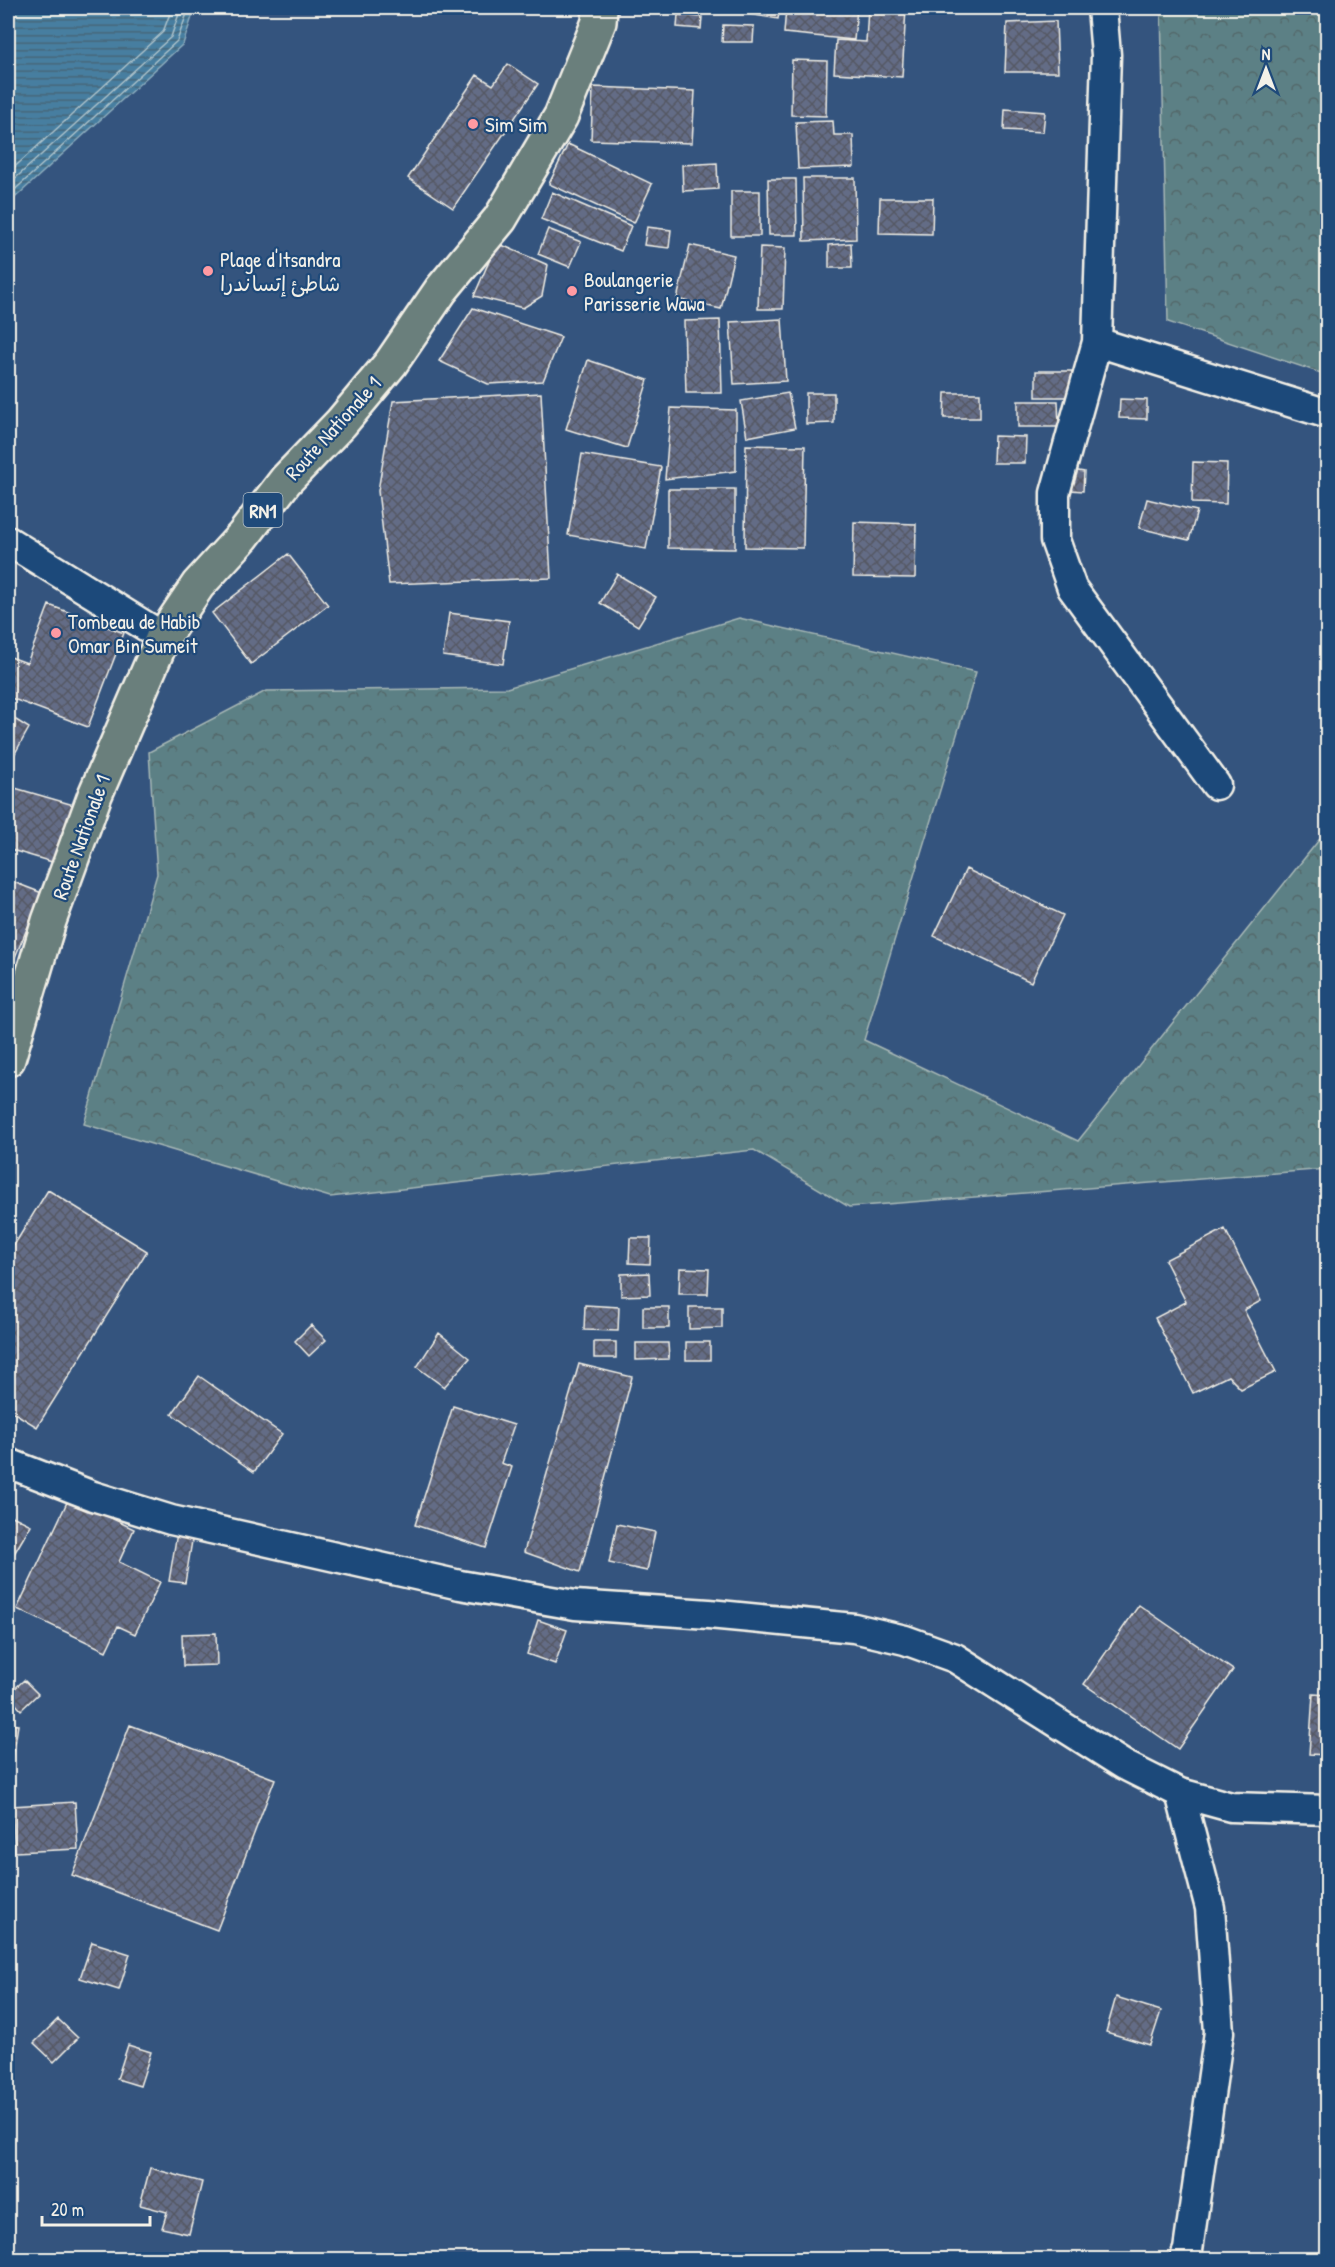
<svg xmlns="http://www.w3.org/2000/svg" width="1335" height="2267" font-family="'Patrick Hand','Playpen Sans Arabic',sans-serif">
<style>
.forest{fill:url(#forest-crowns);stroke:#a8b8b6;stroke-width:1.5}
.water{fill:url(#water-rules);stroke:#8cacbd;stroke-width:1.5}
.lines{fill:none;stroke-linecap:round;stroke-linejoin:round}
.shore{stroke:#aec3cb;stroke-width:1.5}
.building{fill:url(#building-cross-hatch);stroke:#f4f1e8;stroke-width:1.5}
.minor-casing{stroke:#f4f1e8;stroke-width:33}
.primary-casing{stroke:#f4f1e8;stroke-width:38}
.minor{stroke:#1f4a7a;stroke-width:28}
.primary{stroke:#6a7f7c;stroke-width:33}
.poi-dot{fill:#ff9aa2;stroke:#1f4a7a;stroke-width:2}
.labels{text-anchor:middle;dominant-baseline:central;stroke-width:4.5;stroke-linejoin:round;paint-order:stroke}
.shield{fill:#1f4a7a;stroke:#b4bfc7;stroke-width:1.5}
.shield-label{font-size:20px;font-weight:bold;fill:#f4f1e8}
.poi-label{font-size:21px;fill:#f4f1e8;stroke:#1f4a7a;text-anchor:start}
.street-label{font-size:21px;fill:#f4f1e8;stroke:#1f4a7a}
</style>
<defs>
<pattern id="forest-crowns" width="20" height="18" patternUnits="userSpaceOnUse" patternTransform="scale(1.5)"><rect width="20" height="18" fill="#5c8085"/><path d="M2 6a3 3 0 1 1 6 0M12 15a3 3 0 1 1 6 0" fill="none" stroke="#536769"/></pattern>
<pattern id="water-rules" width="6" height="5" patternUnits="userSpaceOnUse" patternTransform="scale(1.5)"><rect width="6" height="5" fill="#467ea0"/><path d="M0 2.5h6" fill="none" stroke="#476678"/></pattern>
<pattern id="building-cross-hatch" width="8" height="8" patternUnits="userSpaceOnUse" patternTransform="scale(1.5)"><rect width="8" height="8" fill="#646c86"/><path d="M0 0l8 8M0 8l8-8" fill="none" stroke="#555863"/></pattern>
</defs>
<rect width="100%" height="100%" fill="#34547e"/>
<filter id="ink" filterUnits="userSpaceOnUse"><feTurbulence type="fractalNoise" baseFrequency=".0167" numOctaves="2"/><feDisplacementMap in="SourceGraphic" scale="12" xChannelSelector="R" yChannelSelector="G"/><feConvolveMatrix kernelMatrix="1 2 1 2 8 2 1 2 1" color-interpolation-filters="sRGB"/></filter>
<g filter="url(#ink)">
<!-- forest -->
<path class="forest" d="M1161 8H1327V375L1168 322Z
M739 618 976 672 864 1040 1078 1141 1327 830V1169L849 1207 754 1150 330 1197 84 1124 157 874 149 752 266 691 507 688Z"/>
<!-- water -->
<path class="water" d="M8 8H195L183 44 8 204Z"/>
<g class="lines">
<!-- shore -->
<path class="shore" d="M8 173 163 32 172 8
M8 185 171 37 181 8
M8 196 177 41 189 8"/>
</g>
<!-- building -->
<path class="building" d="M714 8H780L778 19Z
M786 8H857L854 40 784 33Z
M868 8H906L902 77 834 73 836 40 866 42Z
M678 15 702 17 701 29 677 27Z
M1056 21 1058 72H1005L1007 23Z
M723 25 754 26 753 42H722Z
M792 60 827 61 826 116 791 115Z
M508 64 538 84 453 208 408 178 477 75 493 85Z
M593 87 695 91 692 143 591 140Z
M1005 109 1045 112 1043 132 1004 130Z
M833 121 834 135H853L854 167 798 169 796 122Z
M568 144 652 184 634 223 549 184Z
M717 163 718 189 683 191 682 165Z
M803 178H855L856 239 804 241Z
M768 179H796L797 235H769Z
M731 191H760V236H731Z
M552 192 631 226 621 251 541 219Z
M880 198H933L932 234 879 233Z
M647 227 671 230 669 248 644 245Z
M548 229 581 242 570 267 538 254Z
M497 243 548 265 542 296 523 308 474 296Z
M851 243 852 268H829V245Z
M690 245 734 255 721 309 677 299Z
M760 247 785 248 783 309H758Z
M473 308 561 337 543 381 488 384 439 361Z
M782 319 786 381 734 384 730 322Z
M720 320 722 393H686L684 321Z
M588 360 648 380 627 448 566 429Z
M1036 371H1072V397H1036Z
M541 393 551 578 389 584 378 491 393 401Z
M788 393 795 428 747 437 741 401Z
M806 393H834V423L806 424Z
M945 393H980V418H944Z
M1120 399 1147 400V419L1119 418Z
M1018 401H1058L1059 427H1018Z
M671 408 736 410V471L665 479Z
M994 436 1026 437 1025 463H993Z
M746 445 805 446 803 548 745 547Z
M582 454 661 467 646 549 568 535Z
M1193 462 1227 463 1226 504 1192 503Z
M1072 470 1084 472 1083 491 1071 490Z
M668 489H735V549L668 548Z
M1147 499 1197 511 1189 540 1139 528Z
M854 522 916 524 915 578 853 577Z
M288 554 328 605 251 664 212 613Z
M617 574 656 597 638 626 600 603Z
M49 605 124 633 88 727 8 697V656L27 663Z
M449 613 509 621 503 664 443 656Z
M8 715 29 728 8 766Z
M8 786 77 806 59 864 8 849Z
M966 869 1063 915 1031 982 934 936Z
M8 880 42 893 13 962 8 959Z
M48 1190 147 1251 37 1427 8 1409V1255Z
M1225 1229 1261 1301 1244 1310 1276 1372 1241 1389 1228 1376 1193 1393 1155 1318 1186 1302 1165 1260Z
M630 1238H651L650 1264 629 1263Z
M680 1268 709 1269 708 1294H679Z
M649 1273 650 1295 621 1296V1274Z
M585 1305 619 1307 618 1331 584 1330Z
M643 1307H669V1328H643Z
M689 1307H722V1328L689 1329Z
M311 1325 326 1340 309 1356 295 1341Z
M439 1333 470 1358 444 1387 417 1367Z
M594 1342H616V1358H594Z
M686 1342H710V1360H686Z
M636 1343H668L669 1359 636 1360Z
M579 1364 632 1377 580 1572 524 1552Z
M199 1376 282 1434 254 1472 172 1414Z
M453 1406 514 1425 501 1463 512 1467 486 1548 415 1525Z
M69 1498 134 1529 119 1562 160 1582 135 1634 118 1626 106 1651 17 1609Z
M8 1514 31 1525 8 1564Z
M617 1524 655 1532 647 1571 609 1563Z
M177 1533 193 1535 185 1583 169 1581Z
M1139 1605 1233 1670 1178 1749 1084 1684Z
M538 1620 567 1630 555 1664 527 1654Z
M216 1633 217 1665 183 1666 182 1634Z
M24 1680 38 1694 21 1710 8 1695Z
M1313 1694 1328 1695V1755L1309 1754Z
M8 1724 18 1725 13 1757H8Z
M130 1725 275 1779 217 1930 72 1875Z
M75 1802 78 1849 15 1852 12 1806Z
M92 1942 130 1954 119 1990 80 1978Z
M1116 1997 1161 2011 1150 2045 1106 2032Z
M58 2019 78 2038 54 2062 34 2043Z
M128 2045 151 2052 140 2086 117 2079Z
M150 2168 202 2182 189 2234 162 2228 167 2212 140 2205Z"/>
<g class="lines">
<!-- minor casing -->
<g class="minor-casing">
<path id="minor" d="M1102 8 1106 55 1097 342 1055 493V540L1072 588 1216 785
M1097 342 1328 414
M8 541 163 637
M8 1463 93 1496 171 1520 460 1585 575 1605 709 1614 854 1628 905 1640 955 1658 1124 1765 1180 1793 1231 1807 1328 1810
M1180 1793 1210 1908 1219 2032 1188 2250 1184 2260"/>
</g>
<!-- primary casing -->
<g class="primary-casing">
<path id="primary" d="M8 1059 49 921 95 795 163 637 198 585 243 536 286 480 341 423 391 363 441 290 500 219 561 116 599 22 600 8"/>
</g>
<!-- minor -->
<use href="#minor" class="minor"/>
<!-- primary -->
<use href="#primary" class="primary"/>
</g>
</g>
<!-- markers -->
<g class="poi-dot">
<circle cx="473" cy="124" r="6"/>
<circle cx="208" cy="271" r="6"/>
<circle cx="572" cy="291" r="6"/>
<circle cx="56" cy="633" r="6"/>
</g>
<g class="labels">
<!-- shield labels -->
<rect class="shield" x="243.5" y="493" width="39" height="34" rx="4.5"/>
<g class="shield-label">
<text x="263" y="510">RN1</text>
</g>
<!-- poi labels -->
<g class="poi-label">
<text x="485" y="124">Sim Sim</text>
<text x="220" y="259">Plage d'Itsandra<tspan x="220" dy="24">شاطئ إتساندرا</tspan></text>
<text x="584" y="279">Boulangerie<tspan x="584" dy="24">Parisserie Wawa</tspan></text>
<text x="68" y="621">Tombeau de Habib<tspan x="68" dy="24">Omar Bin Sumeit</tspan></text>
</g>
<!-- street labels -->
<g class="street-label">
<text transform="translate(333 428) rotate(-48)">Route Nationale 1</text>
<text transform="translate(81 837) rotate(-70)">Route Nationale 1</text>
</g>
</g>
<!-- margin -->
<rect width="1335" height="2267" fill="none" stroke="#1f4a7a" stroke-width="30"/>
<rect x="15" y="15" width="1305" height="2237" fill="none" stroke="#f4f1e8" stroke-width="2" filter="url(#ink)"/>
<!-- north arrow -->
<g transform="translate(1266 69)" stroke="#1f4a7a" stroke-width="4.5" paint-order="stroke">
<path d="M0-4.5L10 22L0 15L-10 22Z" fill="#f4f1e8"/>
<text y="-9" font-size="16" font-weight="bold" text-anchor="middle" fill="#f4f1e8">N</text>
</g>
<!-- scale -->
<path d="M42 2216v9h108v-9" fill="none" stroke="#f4f1e8" stroke-width="3"/>
<text x="51" y="2216" font-size="18" fill="#f4f1e8" stroke="#1f4a7a" stroke-width="4.5" paint-order="stroke">20 m</text>
</svg>
